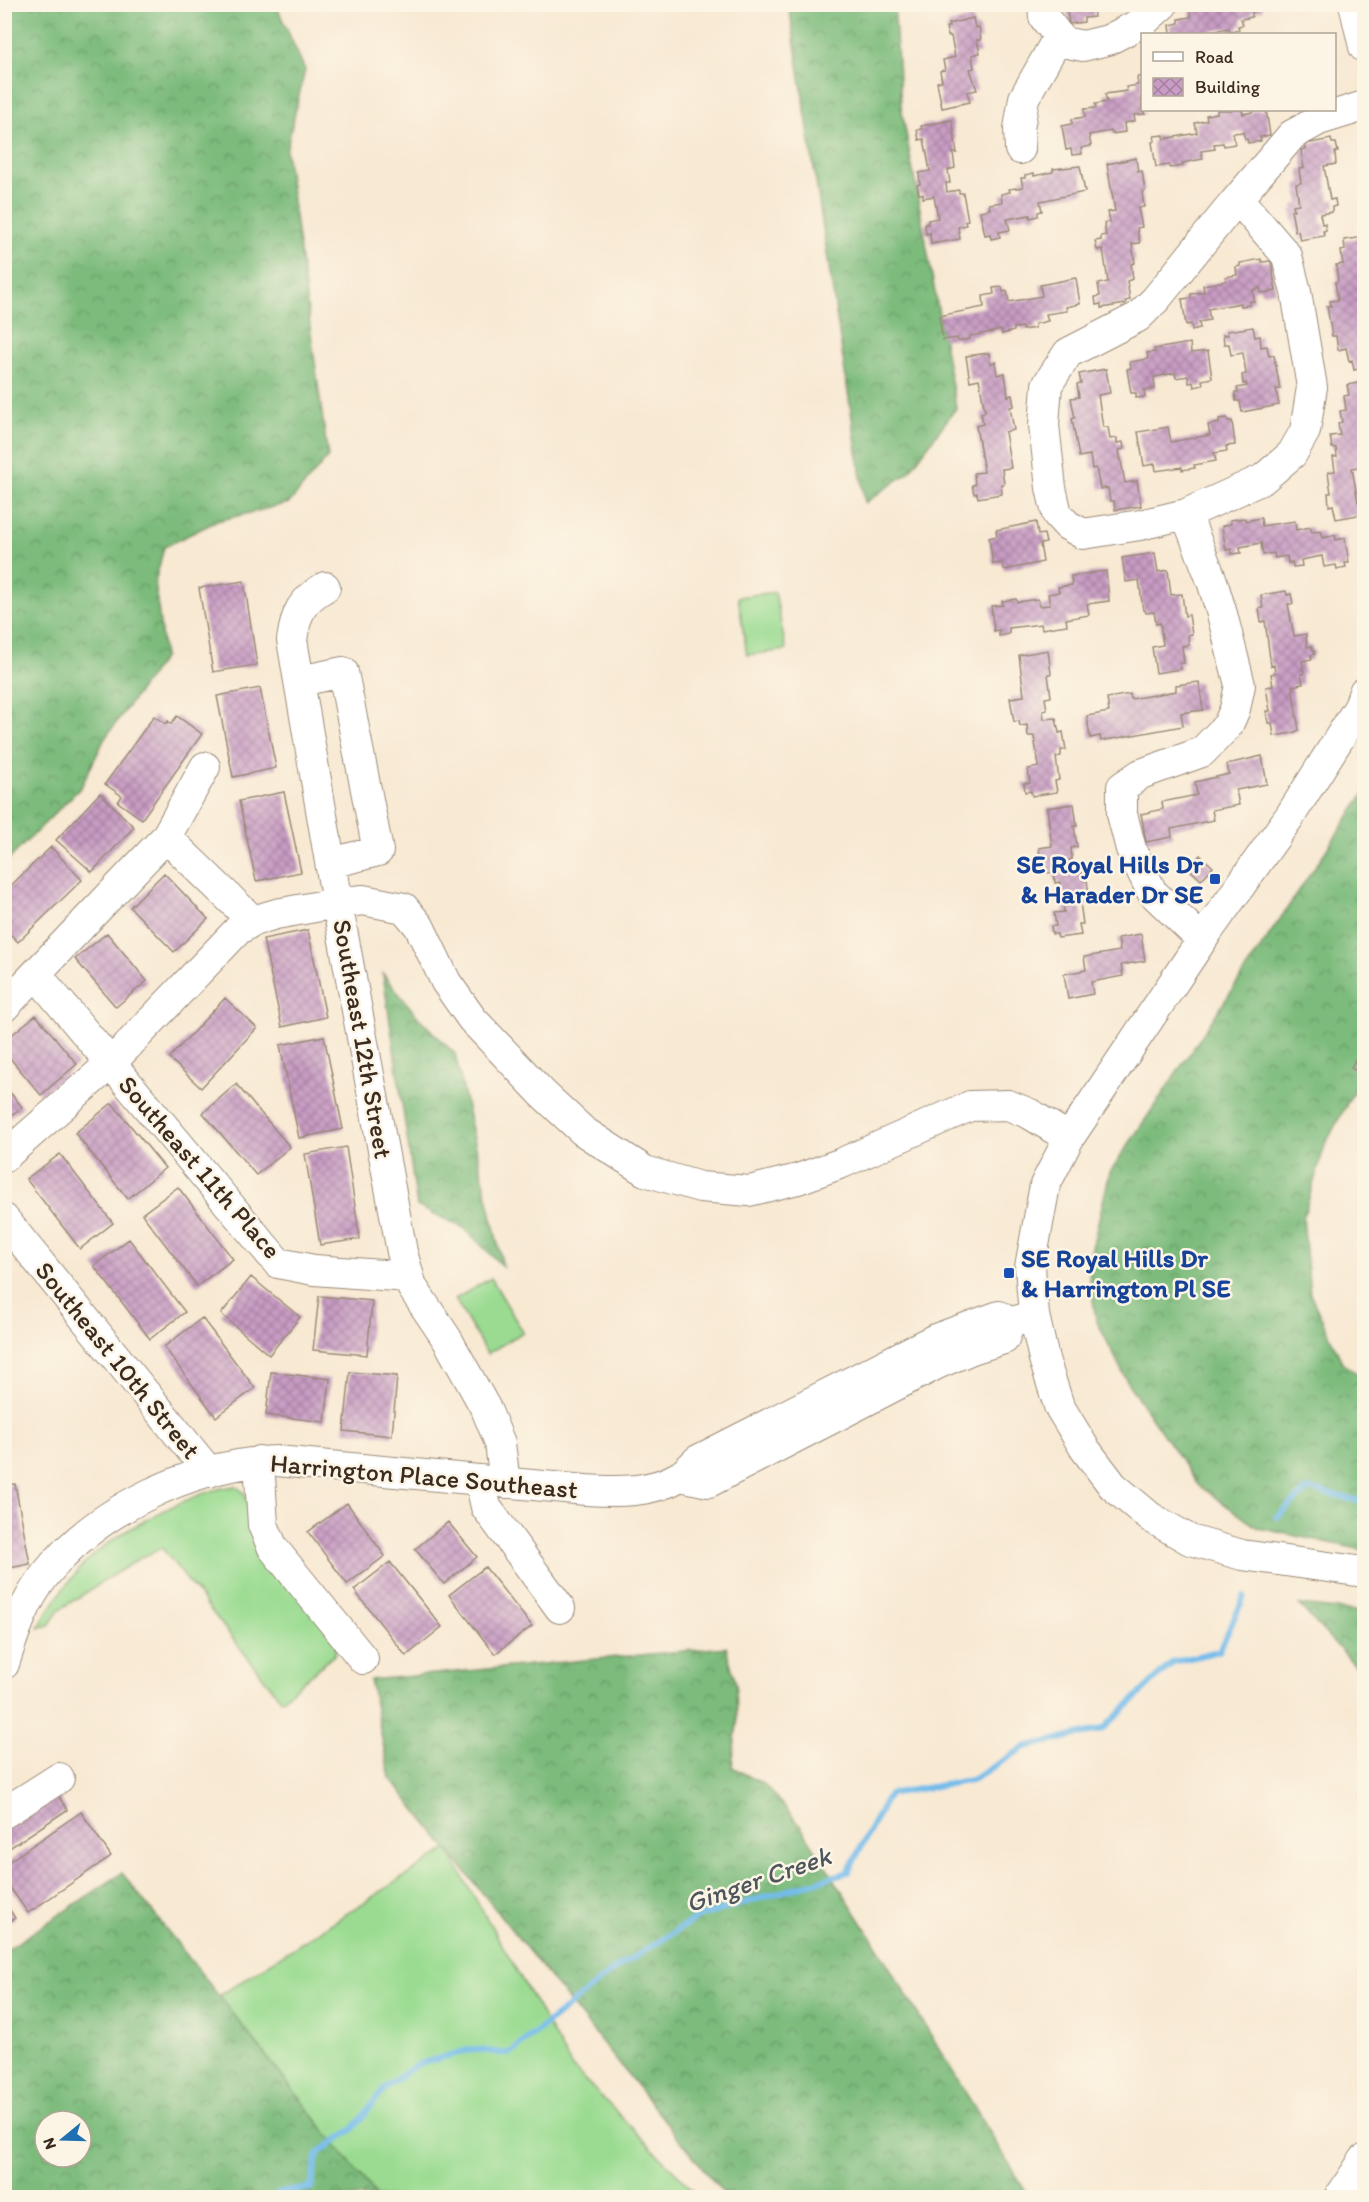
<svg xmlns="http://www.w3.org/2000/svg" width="1369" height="2202" font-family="Itim,sans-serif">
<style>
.grass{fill:#9adb91;stroke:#6a8258;stroke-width:1.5}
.forest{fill:url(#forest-crowns);stroke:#5b724c;stroke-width:1.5;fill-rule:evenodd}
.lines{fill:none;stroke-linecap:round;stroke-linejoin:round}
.stream{stroke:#73bceb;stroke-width:6}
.building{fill:url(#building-cross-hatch)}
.minor-casing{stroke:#9a8a78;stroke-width:32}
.minor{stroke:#fff;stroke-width:30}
.transit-dot{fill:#1a4fb4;stroke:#fcf5e5;stroke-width:2}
.labels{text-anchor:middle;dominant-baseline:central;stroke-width:5;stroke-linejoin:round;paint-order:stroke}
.transit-label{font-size:26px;font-weight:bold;fill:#164399;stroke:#fcf5e5;text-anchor:end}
.street-label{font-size:26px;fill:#3b2a1e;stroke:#fcf5e5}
.water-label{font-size:27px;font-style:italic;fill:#4c565c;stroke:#fcf5e5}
</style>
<defs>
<pattern id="forest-crowns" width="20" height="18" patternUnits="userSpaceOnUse" patternTransform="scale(1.5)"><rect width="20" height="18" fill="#7bbb7b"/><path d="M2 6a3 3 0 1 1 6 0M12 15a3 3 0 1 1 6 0" fill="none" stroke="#669864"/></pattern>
<pattern id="building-cross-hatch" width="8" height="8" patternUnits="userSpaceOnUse" patternTransform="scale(1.5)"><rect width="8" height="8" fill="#c89cc4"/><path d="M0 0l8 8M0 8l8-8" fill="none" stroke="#a47f9f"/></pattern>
</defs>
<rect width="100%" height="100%" fill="#fcf5e5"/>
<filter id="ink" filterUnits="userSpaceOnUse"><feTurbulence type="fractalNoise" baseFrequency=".0167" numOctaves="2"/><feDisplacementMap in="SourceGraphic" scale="12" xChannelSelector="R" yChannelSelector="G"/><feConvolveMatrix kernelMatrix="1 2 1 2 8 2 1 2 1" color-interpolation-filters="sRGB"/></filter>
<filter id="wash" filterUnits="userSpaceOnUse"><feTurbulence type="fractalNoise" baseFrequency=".008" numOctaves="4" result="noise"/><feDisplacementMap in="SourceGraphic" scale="24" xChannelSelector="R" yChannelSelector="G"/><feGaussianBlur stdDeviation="1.35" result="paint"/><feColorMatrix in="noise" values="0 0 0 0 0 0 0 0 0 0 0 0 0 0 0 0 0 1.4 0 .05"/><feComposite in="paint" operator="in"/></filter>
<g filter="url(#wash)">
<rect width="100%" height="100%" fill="#f8e9d3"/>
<!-- grass -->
<path class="grass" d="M775 592 786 650 747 655 738 597Z
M491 1278 523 1332 487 1354 455 1299Z
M236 1486 245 1494 250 1512 337 1645 335 1654 281 1700 162 1548 140 1558 60 1609 49 1625 38 1628C52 1604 67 1582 86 1562 114 1533 196 1489 236 1486Z
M447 1849 572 2067 700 2197H377L219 1996Z"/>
<!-- forest -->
<path class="forest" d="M5 4 276 5 305 70 286 151 328 457 289 503 217 521 164 547 155 582 164 657 105 738 81 787 5 863Z
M789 5H894L901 106 956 408 908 473 865 503Z
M1364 794V1078L1352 1094 1325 1145 1303 1218 1310 1294 1342 1362 1364 1379V1550L1258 1528 1198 1485 1129 1385 1096 1319 1088 1265 1110 1172Z
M383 974 418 1017 455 1054 503 1267 464 1228 417 1206Z
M1299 1605 1364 1612V1675Z
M726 1647 736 1684 737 1723 732 1767 765 1785 799 1824 873 1940 1029 2197H726L390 1778 370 1680Z
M122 1873 377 2197H5V1951ZM45 2121H81V2157H45Z"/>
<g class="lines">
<!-- stream -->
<path class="stream" d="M1277 1517 1308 1489 1364 1502
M275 2198 278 2193 311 2188 318 2153 353 2129 385 2088 416 2065 472 2049 509 2054 612 1971 698 1917 848 1872 889 1794 972 1780 1025 1747 1103 1729 1173 1662 1219 1651 1244 1597"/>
</g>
<g id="blocks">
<!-- building -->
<path class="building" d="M1066 4H1093L1094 17 1084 18V22L1069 24Z
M1210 4H1263V10L1252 12V17L1241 19 1243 25 1238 26 1239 30 1230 32 1229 28 1197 34H1171L1170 25 1179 23V19L1191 17 1190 10 1211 6Z
M973 18 975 28 979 27 981 40H977L980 53 972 55 974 68 970 69 977 90 967 92 970 102 942 108 937 82 942 81 940 71 945 70 943 60 955 57 951 36H948L946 27H949L948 24Z
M1142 76V110L1145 114 1134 115 1135 121 1124 123 1125 132 1112 134 1111 131 1089 135 1091 146 1081 148 1082 154 1072 155 1071 149 1066 150 1062 126 1072 124V119L1085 117 1084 109 1096 108 1095 104 1107 102 1105 94 1127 91 1126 87 1138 85 1137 77Z
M1217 110H1242L1243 114 1253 112 1252 110H1266L1270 135 1260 137 1261 141 1248 143 1247 139H1245L1243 132 1233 133 1235 144 1224 146 1223 143 1214 144 1215 149 1201 151 1203 159 1182 163 1183 166 1170 168 1169 165 1156 167 1152 142 1155 141 1154 136 1164 135V139L1197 133 1195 123 1207 120 1206 115 1217 113Z
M952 120 957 153H953L955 168 948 170 950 183H946L947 192 959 190V193H963L968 220 965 221 966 225 958 227 960 239 931 244 930 233 926 234 925 224H928V220L938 218 934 196 923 198V194H919L917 185 920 184 919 173 930 171 924 139 919 140 917 130 922 129 921 126Z
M1331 139 1332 143H1336L1338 152H1335L1336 164 1324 166 1330 200 1335 199 1336 206 1332 207V212L1320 214 1322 224H1325L1326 231H1323L1324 236 1300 240 1298 231H1295L1291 210H1294L1293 205 1299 204 1296 184 1301 183 1299 169 1304 168 1301 150 1306 149 1305 144Z
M1136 158 1138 172 1142 171 1145 191 1142 192 1144 207 1138 208 1142 227 1137 228 1140 243 1132 244 1135 263 1131 264 1133 279 1127 281 1130 300 1125 301 1126 304 1101 308V304L1096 305 1095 297 1100 296 1098 284 1108 282 1103 249 1097 250 1095 241 1101 240V236L1106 235 1104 223 1110 222 1108 212 1115 211 1107 164Z
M1080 166 1085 192 1040 201 1042 211 1038 212V216L1030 218V215L1007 219 1010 230 999 232 1000 237 991 239 990 234 985 235 980 211 990 209 989 204 1002 202 1001 194 1010 192 1009 189 1023 187 1021 178H1025V175L1034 173V176L1053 172V169Z
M1364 237V262L1362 263 1364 276V309H1362L1364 322H1361L1364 345V368L1354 370 1352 360 1349 361 1346 348 1338 350 1336 336H1332L1327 306H1331L1330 301 1338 300 1335 282 1338 281 1336 265 1343 264 1341 251 1345 250 1344 240Z
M1261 259 1262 262 1271 261 1276 291 1261 293 1260 288 1253 290 1254 301H1250V305L1241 306V303L1208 309 1210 320 1199 322 1200 328 1192 330 1191 324 1186 325 1182 299 1191 298V294L1204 292 1203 285 1226 281 1225 277 1237 275 1236 267 1240 266V263Z
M1076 278 1080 304 1066 307 1067 311 1046 314 1048 321 1035 324V328L1023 330 1022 327 1014 328V331L1002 334 1001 330 970 336V339L958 341 957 338 943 340 939 316 984 307 983 296 994 294 993 288 1002 287 1003 292 1007 291 1009 302 1042 296 1040 285Z
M1253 327 1255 337 1260 336 1261 347 1267 346 1269 356 1274 355 1280 389H1276L1279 405 1242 412 1240 401H1236L1235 392H1238L1237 388 1247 386 1246 383 1243 384 1242 375 1246 374 1243 353 1231 355 1229 344H1224L1223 335H1228L1227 331Z
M1190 343 1191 353 1208 351 1212 378 1202 380 1203 385 1194 387 1193 382 1189 383 1188 376 1176 378 1175 373 1154 377 1155 389 1144 390 1145 397 1136 398V393H1131L1127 369 1131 368 1130 362 1148 359 1147 353 1155 352 1154 349Z
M989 353 990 363 995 362 997 375 1005 373 1008 396 1012 395 1014 406 1010 407 1014 430 1005 432 1011 468 1002 469 1004 484H1001L1002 494 978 498 977 493 974 494 972 485H975L974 473 984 472 976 426 983 424 981 413 985 412 979 379 970 381 966 356Z
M1106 369 1110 393 1098 395 1103 427H1108L1110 439 1117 438V443L1123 442 1124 449 1119 450 1125 483 1137 481 1141 506 1115 510 1114 501H1110L1108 488 1100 489 1096 468 1092 469 1090 455 1079 457 1072 419 1075 418 1071 398 1079 397 1077 384 1081 383 1079 374Z
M1364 382V443L1362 444 1364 466 1352 468 1358 502H1363L1364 514 1336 519 1333 505 1329 506 1328 493H1331L1328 472 1335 471 1333 457H1337L1336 448H1332L1330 436 1340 435 1338 423 1342 422 1340 411 1346 410 1344 396 1349 395 1347 385Z
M1227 418 1228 421H1232L1235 445 1226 446 1227 451 1214 453 1216 461 1194 465 1195 468 1182 470V467L1156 471 1155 464 1144 466 1138 432 1168 427 1171 442 1210 435 1208 425 1219 423V419Z
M1245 518 1246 521 1261 518 1262 526 1295 521 1296 530 1310 527 1312 532 1321 531 1323 538 1335 535 1336 540 1345 538 1349 563H1345L1346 567 1337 569 1336 565 1324 567 1322 556 1301 560 1302 566 1293 567 1292 562 1288 563 1287 556 1275 558 1274 553 1263 555 1261 543 1240 547 1241 553 1232 554 1231 549 1226 550 1222 526 1231 524 1230 520Z
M1036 522 1038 535 1044 534 1046 543 1040 544 1043 562 1004 570 1002 563 993 564 989 538 997 536 996 530Z
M1155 553 1158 572 1168 570 1171 595 1182 594 1185 616 1189 615 1192 634 1188 635 1189 645 1182 646 1184 663H1180L1181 669 1156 673 1152 647 1163 645 1160 623 1156 624 1154 612 1146 613 1145 610H1143L1139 580 1126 582 1122 558Z
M1106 571 1109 601 1087 604 1089 615 1066 619 1067 625 1042 629 1041 624 1009 628V634L999 636V630L994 631 991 606 1003 605 1002 601 1016 599 1017 602 1038 599 1039 606 1050 605 1048 594 1059 592 1058 587 1072 585 1071 576Z
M244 581 257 665 213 672 199 588Z
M1286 591 1287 595 1291 594 1293 604H1288L1294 636 1306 634 1307 647 1311 646 1315 654 1311 655 1312 659 1302 661 1304 674H1301L1303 684 1292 686 1299 730 1293 733 1274 736 1272 723H1268L1266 711H1270L1266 687 1273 686 1271 674 1275 673 1274 665 1271 666 1265 621 1261 622 1259 608H1263L1261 595Z
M1048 650 1051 674H1048L1051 697 1045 698 1047 710 1043 711 1044 719 1056 718 1059 733 1063 732 1066 750H1061V756L1056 757 1059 780 1055 781 1057 792 1032 796 1031 791 1025 792 1024 783H1030L1028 769 1039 767 1034 736H1028L1027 725 1020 726 1019 721 1014 722 1010 698 1024 696 1019 655Z
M1199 682 1203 710 1181 713 1183 726 1101 741 1100 736 1090 738 1087 716 1109 712 1107 698 1130 694 1131 699 1176 691V685Z
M260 688 276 768 233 777 217 696Z
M154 716 166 724 168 721 171 724 177 716 202 734 142 819 118 802 122 796 105 784Z
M1262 756 1267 784 1236 790 1239 805 1212 810 1214 820 1171 829 1172 837 1146 842 1141 814 1163 809 1162 802 1197 795 1195 782 1229 774 1227 764Z
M284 792 301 872 256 881 239 801Z
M100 793 134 827 92 872 56 840Z
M1074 804 1077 826H1074L1077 847 1071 848 1072 859 1069 860 1070 868 1081 866 1083 880H1087L1089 895 1085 896 1086 902H1080L1083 924H1079L1081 935 1058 938 1057 934H1052L1051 926H1056L1054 913 1064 912 1060 882 1055 883 1054 872 1047 873V869L1042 870 1039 848 1052 846 1047 808Z
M51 847 82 880 18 942 4 928V892Z
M1200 855 1213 867 1201 880 1188 868Z
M164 873 208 919 174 952 130 907Z
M308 930 326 1017 282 1027 263 939Z
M107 933 147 981 116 1007 75 959Z
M1141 934 1145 961 1121 965 1123 976 1091 982 1093 994 1068 999 1064 974 1086 970 1084 957 1120 951 1118 938Z
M225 998 257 1028 201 1088 169 1058Z
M36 1015 77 1064 41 1095 4 1051V1041Z
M324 1036 343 1129 299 1138 280 1045Z
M1361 1048 1364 1050V1075L1351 1068Z
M236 1084 290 1147 256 1175 203 1113Z
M4 1085 22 1107 4 1121Z
M112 1103 165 1168 128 1199 75 1133Z
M346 1147 360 1239 320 1245 305 1154Z
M60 1154 113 1223 80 1249 26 1179Z
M178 1187 233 1259 197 1286 142 1214Z
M129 1239 185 1312 150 1339 94 1266Z
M251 1277 300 1317 269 1355 221 1314Z
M319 1296 372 1301 367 1355 313 1350Z
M202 1318 255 1388 216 1417 164 1347Z
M271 1372 330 1379 325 1422 266 1415Z
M350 1372 397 1376 392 1436 344 1431Z
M15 1484 30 1564 4 1569V1485Z
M347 1503 385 1556 347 1584 308 1532Z
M448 1522 477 1557 444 1584 415 1549Z
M390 1562 442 1627 406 1656 354 1590Z
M485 1567 532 1626 495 1654 449 1595Z
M58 1795 67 1810 8 1849 4 1844V1830Z
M81 1812 111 1856 28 1913 4 1879V1865Z
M4 1901 15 1918 4 1925Z"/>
</g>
</g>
<g filter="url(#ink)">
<use href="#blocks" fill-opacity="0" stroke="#9a8a78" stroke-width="1.5"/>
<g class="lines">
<!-- minor casing -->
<g class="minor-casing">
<path id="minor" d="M1043 4 1044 17 1063 42 1083 46 1108 40 1143 22 1163 4
M1354 4 1364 47
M1020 149 1019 129 1024 98 1059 36
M1238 199 1287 256 1296 292 1312 387 1305 431 1292 454 1263 479 1186 514 1140 525 1083 534 1067 525 1057 514 1051 488 1044 425 1047 385 1068 353 1138 317 1156 299 1228 210 1292 135 1319 120 1364 106
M1186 514 1212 581 1222 614 1240 685 1235 709 1228 725 1202 752 1141 774 1122 787V814L1131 849 1152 892 1202 940
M325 587C301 601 296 613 292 640L337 903 402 1252 412 1287 447 1339 486 1409 500 1443 505 1483
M300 681 343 672 378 851 331 863
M1364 692 1359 707 1290 816 1208 931 1069 1138 1045 1185 1030 1267 1034 1315 1044 1359 1059 1406 1085 1449 1113 1486 1150 1517 1190 1540 1242 1555 1364 1572
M166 837 253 921
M36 974 278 1263 314 1270 409 1277
M4 1007 166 837 205 767
M4 1157 111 1063 238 930 253 921 276 914 337 903 363 900 404 908 419 926 446 982 472 1019 543 1094 583 1131 645 1171 700 1187 749 1191 798 1179 842 1163 970 1106 1008 1105 1030 1114 1069 1138
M4 1219 209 1472
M259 1461 263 1525 273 1548 363 1659
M680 1476 709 1482 937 1364 972 1349 1004 1339 1010 1323
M480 1480 486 1507 560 1608
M4 1664C14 1632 25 1600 46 1574 97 1509 195 1463 277 1461L586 1490C617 1492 652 1493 680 1476 687 1472 692 1465 698 1460L935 1339 999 1316 1010 1323 1034 1315
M4 1813 59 1778
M1339 2198 1364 2160"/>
</g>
<!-- minor -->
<use href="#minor" class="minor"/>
</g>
</g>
<!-- markers -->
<g class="transit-dot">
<rect x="1209" y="873" width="12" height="12" rx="3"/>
<rect x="1003" y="1267" width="12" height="12" rx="3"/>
</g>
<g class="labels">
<!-- transit labels -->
<g class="transit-label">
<text x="1203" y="864">SE Royal Hills Dr<tspan x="1203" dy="30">&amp; Harader Dr SE</tspan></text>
<text x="1021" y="1258" text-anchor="start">SE Royal Hills Dr<tspan x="1021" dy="30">&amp; Harrington Pl SE</tspan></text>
</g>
<!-- street labels -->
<g class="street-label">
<text transform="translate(363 1039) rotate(80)">Southeast 12th Street</text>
<text transform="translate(200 1167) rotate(49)">Southeast 11th Place</text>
<text transform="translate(118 1360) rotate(51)">Southeast 10th Street</text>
<text transform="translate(424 1476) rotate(5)">Harrington Place Southeast</text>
</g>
<!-- water labels -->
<g class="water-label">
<text transform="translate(758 1879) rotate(-19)">Ginger Creek</text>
</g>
</g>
<!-- margin -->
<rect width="1369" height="2202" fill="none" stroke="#fcf5e5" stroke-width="24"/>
<!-- legend -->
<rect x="1141" y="33" width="195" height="78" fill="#fcf5e5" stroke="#afa495" stroke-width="1.5"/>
<rect x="1153" y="52" width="30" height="9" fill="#ffffff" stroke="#afa495" stroke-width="1.5"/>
<text x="1195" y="63" font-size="18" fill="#3b2a1e">Road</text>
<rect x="1153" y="78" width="30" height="18" fill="url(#building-cross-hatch)" stroke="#afa495" stroke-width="1.5"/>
<text x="1195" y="93" font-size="18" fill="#3b2a1e">Building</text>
<!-- north arrow -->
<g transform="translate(63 2139) rotate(251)"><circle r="28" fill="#fcf5e5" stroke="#afa495" stroke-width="1.5"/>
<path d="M0-4.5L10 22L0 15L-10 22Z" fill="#1f6fb2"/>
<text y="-9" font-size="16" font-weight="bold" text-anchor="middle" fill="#3b2a1e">N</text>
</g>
</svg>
